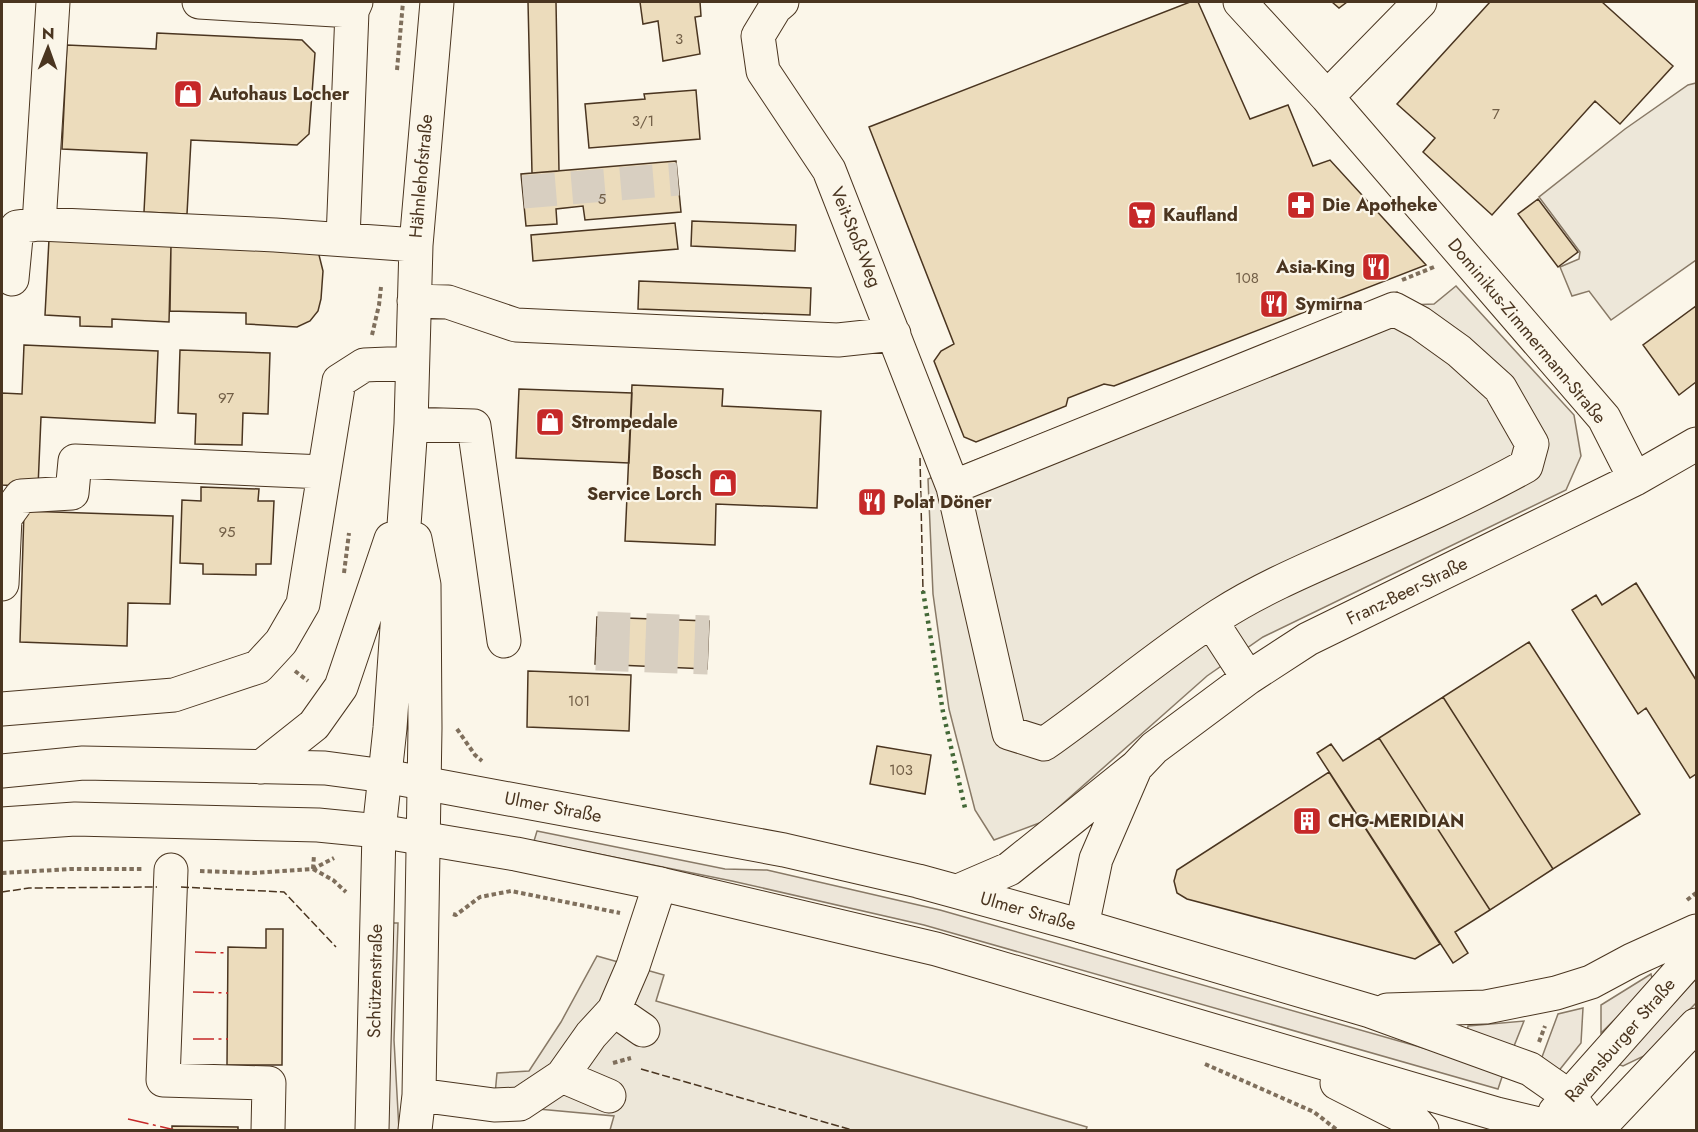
<svg xmlns="http://www.w3.org/2000/svg" width="1698" height="1132" font-family="Jost,sans-serif">
<style>
.green{fill:#ede6d9;stroke:#887966;stroke-width:1.5}
.parking{fill:#ede7d9;stroke:#887966;stroke-width:1.5}
.building{fill:#ecdcbc;stroke:#4a3520;stroke-width:1.5}
.lines{fill:none;stroke-linecap:round;stroke-linejoin:round}
.minor-tunnel{stroke:#d8cfc1;stroke-width:33;stroke-dasharray:33 16;stroke-linecap:butt}
.minor-casing{stroke:#4a3520;stroke-width:35}
.major-casing{stroke:#4a3520;stroke-width:35}
.path{stroke:#7f6f5c;stroke-width:4;stroke-dasharray:4.5 3;stroke-linecap:butt}
.minor{stroke:#fbf6e9;stroke-width:33}
.major{stroke:#fbf6e9;stroke-width:33}
.hedge{stroke:#436837;stroke-width:4.5;stroke-dasharray:3 4.5;stroke-linecap:butt}
.fence{stroke:#4a3520;stroke-width:1.5;stroke-dasharray:8 3;stroke-linecap:butt}
.power{stroke:#c62828;stroke-width:1.5;stroke-dasharray:21 4.5 3 4.5;stroke-linecap:butt}
.labels{text-anchor:middle;dominant-baseline:central;stroke-width:4.5;stroke-linejoin:round;paint-order:stroke}
.number-label{font-size:15px;fill:#725f47}
.poi-label{font-size:18px;font-weight:bold;fill:#4a3520;stroke:#fbf6e9;text-anchor:start}
.street-label{font-size:18px;fill:#4a3520;stroke:#fbf6e9}
</style>
<rect width="100%" height="100%" fill="#fbf6e9"/>
<!-- green -->
<path class="green" d="M537 831 725 869 767 870 940 910 1504 1071 1498 1089 924 925 732 881 534 841Z
M391 923H398L394 1040 399 1130H384Z
M1651 974 1653 982 1601 1033V1005Z
M1696 979V1003L1644 1056 1623 1066 1617 1064Z
M1583 1008 1581 1043 1557 1073 1542 1057 1558 1014Z
M1524 1021 1514 1046 1467 1033 1468 1026Z"/>
<!-- parking -->
<path class="parking" d="M1696 83V260L1611 320 1589 291 1572 296 1560 267 1579 259 1580 252 1539 197 1625 129 1688 85Z
M1456 286 1574 415 1581 456 1566 490 1263 637 1207 676 1042 822 994 840 975 810 949 709 933 594 928 479 1397 292 1409 305 1434 304Z
M597 956 664 975 656 1001 1087 1127 1086 1130H610L614 1116 494 1105 497 1073 529 1071 561 1022Z"/>
<!-- building -->
<path class="building" d="M528 2H556L559 171 532 173Z
M640 2H700L701 16 695 17 700 54 663 61 658 21 643 24Z
M1190 2H1198L1250 119 1288 105 1313 166 1330 160 1426 265 1114 386 1104 384 1068 398 1066 406 976 442 964 437 934 361 941 351 954 344 869 127Z
M1332 2H1347L1339 8Z
M1490 2H1602L1673 66 1620 124 1595 101 1492 215 1423 152 1435 138 1397 104Z
M157 33 302 40 315 53 309 134 297 145 191 140 187 214 144 212 147 153 62 149 67 45 156 49Z
M696 90 700 139 589 148 585 104 645 99 644 94Z
M676 161 681 212 585 220 583 206 556 209 557 224 526 226 521 174Z
M1538 199 1578 252 1558 267 1518 214Z
M692 221 796 225 795 251 691 246Z
M675 223 678 249 533 261 531 235Z
M49 239 171 245 169 322 112 319V327L80 326V317L45 315Z
M171 245 318 251 323 271 321 299 318 311 310 321 297 327 246 324V313L170 311Z
M639 281 811 288 810 315 638 309Z
M1696 306V382L1679 395 1643 345Z
M24 345 158 351 155 423 41 417 38 487 2 485V393L22 394Z
M180 350 270 353 268 414 243 413 242 445 195 444 196 414 178 413Z
M632 385 723 389 722 406 821 411 817 508 716 504 715 545 625 541Z
M519 389 632 393 629 463 516 458Z
M201 487 259 489 258 501H274L271 564H256V575L203 574V564L180 563 182 500 201 501Z
M24 511 173 516 170 604 128 603 127 646 20 642Z
M1636 583 1696 680V774L1690 778 1646 708 1638 714 1572 610 1596 595 1602 605Z
M597 617 709 621 707 669 595 664Z
M1529 642 1640 814 1553 869 1443 697Z
M528 671 631 675 629 731 527 727Z
M1443 697 1553 869 1490 910 1379 738Z
M1379 738 1490 910 1455 932 1468 953 1453 963 1317 753 1331 744 1343 761Z
M877 746 931 755 925 794 870 784Z
M1329 772 1440 944 1415 959 1187 899 1177 893 1174 881 1177 870Z
M266 929H283L282 1065H227L228 947 266 948Z
M172 1126 238 1127V1130H172Z"/>
<g class="lines">
<!-- minor-tunnel -->
<path class="minor-tunnel" d="M523 192 678 179
M597 628 709 632
M596 654 708 658"/>
<!-- minor casing -->
<g class="minor-casing">
<path id="minor" d="M199 2 352 11
M782 2 775 8 758 36 763 71 829 170 953 487
M1240 2 1327 97 1604 418 1635 479
M1327 97 1420 2
M39 224 53 2
M343 239 352 11 356 2
M12 279 17 227 39 224 275 235 416 245
M414 301 448 302 516 325 838 340 894 334
M1394 309 1420 323 1459 351 1500 388 1532 444 1526 466C1468 498 1407 525 1346 552 1303 571 1259 590 1220 615 1159 654 1104 702 1044 744L1009 733 953 487Z
M411 424 474 426 504 641
M2 584 5 518 21 496 72 493 75 461 324 472
M1211 621 1248 678
M2 709 174 695 258 667 281 642 303 604 339 381 364 365 412 363
M261 767 314 725 341 687 391 539
M171 870 163 1080 269 1083 268 1130
M958 891 1009 869 1136 767 1154 748 1248 678 1308 639 1635 479 1696 444
M1082 926 1096 859 1134 771
M614 1010 643 1030
M562 1076 609 1096
M419 1095 494 1105 520 1104 562 1076 591 1035 614 1010 633 966 660 884
M372 1130 379 831 390 728 411 424 416 245 437 2
M415 1130 419 1095 425 728 424 585 415 539"/>
</g>
<!-- major casing -->
<g class="major-casing">
<path id="major" d="M2 771 83 763 325 768 385 776 784 850 918 881 1082 926 1370 1011 1530 1069 1570 1097 1594 1130
M2 824 75 819 318 825 379 831 516 854 660 884 936 949 1497 1114 1543 1125 1580 1130
M1387 1010 1486 1007 1556 993 1591 982 1632 960 1696 931
M1337 1083 1416 1123 1422 1130
M1555 1112 1683 968 1696 948
M1597 1130 1696 1025"/>
</g>
<!-- path -->
<path class="path" d="M397 70 403 2
M1402 280 1434 267
M372 335 379 305 381 287
M344 573 349 533
M295 671 308 681
M457 729 475 755 482 761
M313 869 333 880 346 892
M313 869 314 855
M200 871 254 873 313 869 334 858
M2 873 71 869H142
M1687 900 1696 893
M453 914 456 915 480 897 511 891 620 913
M1539 1042 1545 1026
M613 1063 631 1058
M1205 1064 1314 1112 1337 1130"/>
<!-- minor -->
<use href="#minor" class="minor"/>
<!-- major -->
<use href="#major" class="major"/>
<!-- hedge -->
<path class="hedge" d="M923 591 943 712 965 808"/>
<!-- fence -->
<path class="fence" d="M920 458 923 591
M181 887 284 892 336 947
M2 892 29 888 157 887
M641 1069 852 1130"/>
<!-- power -->
<path class="power" d="M195 952 228 953
M193 992 228 993
M193 1039H228
M128 1119 175 1130"/>
</g>
<!-- icons -->
<defs>
<g id="shop-square" transform="scale(1.5)"><rect x="-9" y="-9" width="18" height="18" rx="4" fill="#c62828" stroke="#fbf6e9"/><path d="M-5-2.5h2.3a2.7 3.5 0 0 1 5.4 0H5L5.5 6h-11ZM-1.5-2.5h3a1.5 2.3 0 0 0-3 0Z" fill="#fff"/></g>
<g id="pharmacy-square" transform="scale(1.5)"><rect x="-9" y="-9" width="18" height="18" rx="4" fill="#c62828" stroke="#fbf6e9"/><path d="M-2-6h4v4h4v4h-4v4h-4v-4h-4v-4h4Z" fill="#fff"/></g>
<g id="supermarket-square" transform="scale(1.5)"><rect x="-9" y="-9" width="18" height="18" rx="4" fill="#c62828" stroke="#fbf6e9"/><path d="M-6-5.5h2.5l.6 2H6L4.5 2H-2.5L-4.4-4H-6ZM-1.5 3.2a1.3 1.3 0 1 0 .1 0ZM3 3.2a1.3 1.3 0 1 0 .1 0Z" fill="#fff"/></g>
<g id="restaurant-square" transform="scale(1.5)"><rect x="-9" y="-9" width="18" height="18" rx="4" fill="#c62828" stroke="#fbf6e9"/><path d="M-5-6h1v4h1v-4h1v4h1v-4h1v5L-1.5 .5V6h-2V.5L-5-1ZM5-6V6H3V1.5H1.5Q1.5-4 5-6Z" fill="#fff"/></g>
<g id="building-square" transform="scale(1.5)"><rect x="-9" y="-9" width="18" height="18" rx="4" fill="#c62828" stroke="#fbf6e9"/><path d="M-4-6H4V6H1V3H-1V6H-4ZM-2.5-4.3h1.7v1.8h-1.7ZM.8-4.3h1.7v1.8H.8ZM-2.5-1h1.7V.8h-1.7ZM.8-1h1.7V.8H.8Z" fill="#fff"/></g>
</defs>
<g fill-rule="evenodd">
<use href="#shop-square" x="188" y="94"/>
<use href="#pharmacy-square" x="1301" y="205"/>
<use href="#supermarket-square" x="1142" y="215"/>
<use href="#restaurant-square" x="1376" y="267"/>
<use href="#restaurant-square" x="1274" y="304"/>
<use href="#shop-square" x="550" y="422"/>
<use href="#shop-square" x="723" y="483"/>
<use href="#restaurant-square" x="872" y="502"/>
<use href="#building-square" x="1307" y="821"/>
</g>
<g class="labels">
<!-- number labels -->
<g class="number-label">
<text x="679" y="39">3</text>
<text x="1496" y="114">7</text>
<text x="643" y="121">3/1</text>
<text x="602" y="199">5</text>
<text x="1247" y="278">108</text>
<text x="226" y="398">97</text>
<text x="227" y="532">95</text>
<text x="579" y="701">101</text>
<text x="901" y="770">103</text>
</g>
<!-- poi labels -->
<g class="poi-label">
<text x="209" y="94">Autohaus Locher</text>
<text x="1322" y="205">Die Apotheke</text>
<text x="1163" y="215">Kaufland</text>
<text x="1355" y="267" text-anchor="end">Asia-King</text>
<text x="1295" y="304">Symirna</text>
<text x="571" y="422">Strompedale</text>
<text x="702" y="473" text-anchor="end">Bosch<tspan x="702" dy="21">Service Lorch</tspan></text>
<text x="893" y="502">Polat Döner</text>
<text x="1328" y="821">CHG-MERIDIAN</text>
</g>
<!-- street labels -->
<g class="street-label">
<text transform="translate(421 176) rotate(-85)">Hähnlehofstraße</text>
<text transform="translate(856 237) rotate(68)">Veit-Stoß-Weg</text>
<text transform="translate(1527 331) rotate(50)">Dominikus-Zimmermann-Straße</text>
<text transform="translate(1407 591) rotate(-26)">Franz-Beer-Straße</text>
<text transform="translate(553 807) rotate(11)">Ulmer Straße</text>
<text transform="translate(1028 911) rotate(16)">Ulmer Straße</text>
<text transform="translate(375 981) rotate(-89)">Schützenstraße</text>
<text transform="translate(1620 1040) rotate(-49)">Ravensburger Straße</text>
</g>
</g>
<!-- border -->
<rect width="1698" height="1132" fill="none" stroke="#4a3520" stroke-width="6"/>
<!-- north arrow -->
<g transform="translate(48 48) rotate(1)" stroke="#fbf6e9" stroke-width="4.5" paint-order="stroke">
<path d="M0-4.5L10 22L0 15L-10 22Z" fill="#4a3520"/>
<text y="-9" font-size="16" font-weight="bold" text-anchor="middle" fill="#4a3520">N</text>
</g>
</svg>
